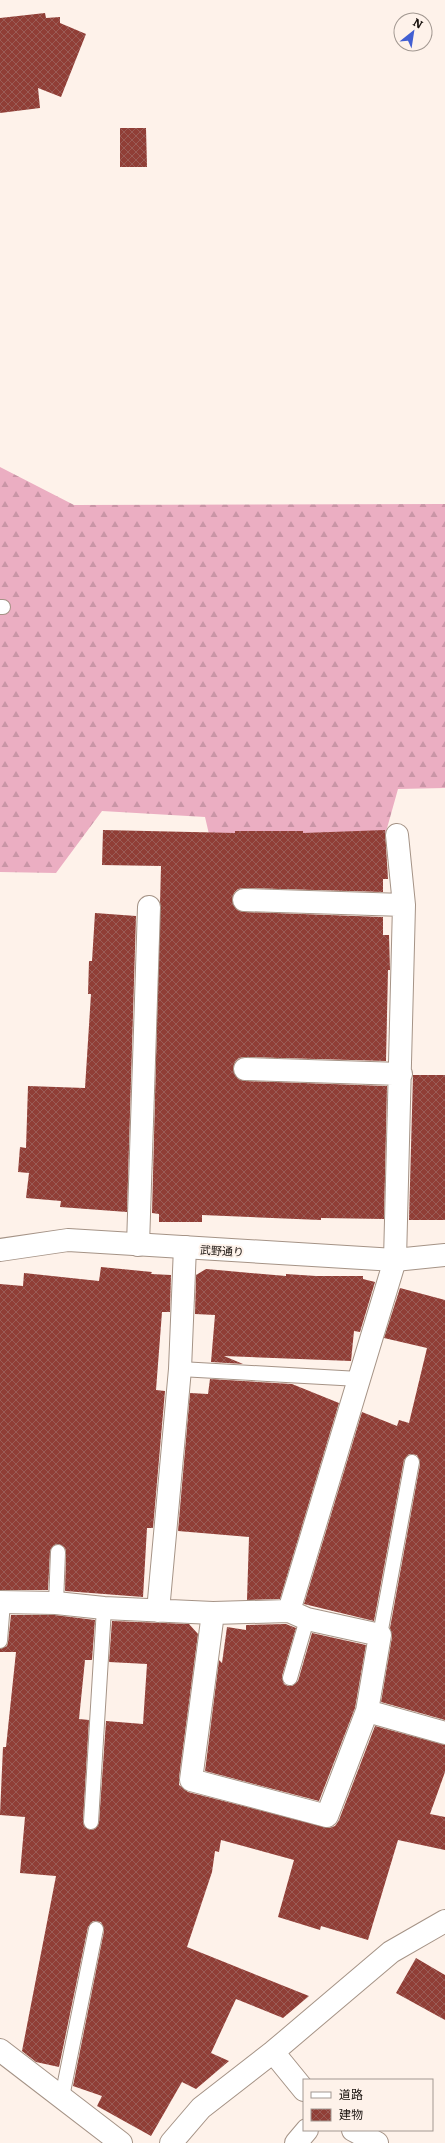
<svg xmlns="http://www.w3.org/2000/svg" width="445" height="2143" font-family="Literata,'Noto Sans JP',serif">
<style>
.forest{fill:url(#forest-firs)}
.building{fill:url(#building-cross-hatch)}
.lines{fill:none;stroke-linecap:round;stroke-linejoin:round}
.lane-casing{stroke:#a59386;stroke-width:16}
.street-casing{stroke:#a59386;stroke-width:24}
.secondary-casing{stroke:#a59386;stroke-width:24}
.lane{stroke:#fff;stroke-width:14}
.street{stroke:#fff;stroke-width:22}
.secondary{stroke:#fff;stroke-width:22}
.labels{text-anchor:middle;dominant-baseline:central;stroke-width:4;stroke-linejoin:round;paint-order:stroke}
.street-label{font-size:11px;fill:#17100c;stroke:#fef2ea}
</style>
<defs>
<pattern id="forest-firs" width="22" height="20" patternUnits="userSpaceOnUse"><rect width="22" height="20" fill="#ebaec2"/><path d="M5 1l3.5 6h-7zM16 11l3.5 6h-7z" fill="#c995a6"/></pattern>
<pattern id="building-cross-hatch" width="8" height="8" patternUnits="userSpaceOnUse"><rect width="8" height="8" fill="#903e36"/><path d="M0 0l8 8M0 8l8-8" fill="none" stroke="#9a5c56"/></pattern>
</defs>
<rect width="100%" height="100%" fill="#fef2ea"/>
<!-- forest -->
<path class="forest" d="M0 467 74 505 445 504V788L398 789 377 864 212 847 205 817 102 811 56 873 0 872Z"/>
<!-- building -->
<path class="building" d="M45 13 46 18 60 17V23L86 34 61 97 38 88 40 108 0 113V18Z
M120 128H146L147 167H120Z
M103 830 235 833V831H303V833L385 830 388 879H383V892L244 888 238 889 234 893 232 900 237 910 244 912 383 917V935H389L390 970H388L386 1061 245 1057 239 1058 235 1062 233 1069 238 1079 245 1081 387 1086 384 1219 321 1218V1220L202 1215V1222H159V1214L152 1213 161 866 102 865Z
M95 913 136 916 127 1212 60 1207 61 1201 26 1198 29 1173 18 1172 20 1147 26 1148 28 1086 85 1088 91 994H88L89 961H92Z
M413 1075H445V1220H409Z
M101 1267 152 1272 151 1274 171 1275 170 1312H162L156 1390 165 1391 153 1528H147L143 1597 65 1591 66 1552 65 1548 59 1544 54 1545 50 1551 48 1590H0V1284L23 1286 24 1273 99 1281Z
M206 1269 286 1276V1274L316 1276H363V1279L375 1282 360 1332 354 1331 351 1361 224 1356 243 1364 211 1362 215 1315 195 1314 196 1275Z
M400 1288 445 1300V1720L381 1702 392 1637 390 1628 420 1464 417 1455 409 1454 404 1460 374 1621 304 1604 362 1412 397 1426 399 1420 409 1423 427 1348 384 1338Z
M210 1379 292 1384 339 1403 280 1599 247 1600 249 1537 178 1531 190 1393 208 1394Z
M11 1615H55L95 1620 92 1660H85L79 1719 89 1720 83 1821 84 1826 90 1830 95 1829 99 1823 106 1721 143 1724 147 1664 109 1662 112 1621 189 1624 198 1634 179 1778V1785L188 1792 329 1828 335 1826 339 1820 375 1726 445 1745V1772L430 1814 445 1817V1850L398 1840 368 1940 321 1926 320 1930 278 1917 294 1860 221 1840 219 1852 215 1851 212 1872 187 1947 309 1996 283 2018 236 1999 211 2053 229 2061 196 2089 182 2082 151 2136 97 2106 102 2096 73 2086 104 1931 101 1922 93 1921 88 1927 59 2067 36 2062 22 2051 56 1876 20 1873 25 1817 0 1815 3 1747H6L16 1652H0V1649L7 1646 8 1642Z
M286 1624 296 1628 282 1676 284 1684 288 1686H292L298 1681 312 1633 366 1645 355 1708 319 1801 205 1771 219 1660 222 1663 227 1627 246 1630V1625Z
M416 1958 445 1975V2020L396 1993Z"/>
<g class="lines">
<!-- lane casing -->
<g class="lane-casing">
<path id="lane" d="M0 607H3
M180 1369 359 1379
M56 1603 58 1552
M380 1635 412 1462
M0 1641 3 1602
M290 1678 307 1619
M91 1822 104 1608
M62 2097 96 1929"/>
</g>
<!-- street casing -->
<g class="street-casing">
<path id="street" d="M244 900 404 905
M245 1069 401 1074
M138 1245 149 907
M0 1602 56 1603 104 1608 213 1613 289 1611
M158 1611 180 1369 185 1247
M213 1613 191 1780 327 1816 367 1711 380 1635 307 1619 289 1611 395 1260 404 905 397 835
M367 1711 445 1733
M0 2050 121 2143
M273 2052 304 2090
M353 2130 377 2143
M171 2143 201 2108 273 2052 391 1952 445 1921
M296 2143 307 2130"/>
</g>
<!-- secondary casing -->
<g class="secondary-casing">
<path id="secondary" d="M0 1250 68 1240 395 1260 445 1255"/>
</g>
<!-- lane -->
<use href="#lane" class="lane"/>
<!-- street -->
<use href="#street" class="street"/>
<!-- secondary -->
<use href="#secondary" class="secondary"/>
</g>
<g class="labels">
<!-- street labels -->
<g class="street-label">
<text transform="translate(222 1250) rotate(3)">武野通り</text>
</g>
</g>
<!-- legend -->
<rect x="303" y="2079" width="130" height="52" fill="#fef2ea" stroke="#a29891"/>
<rect x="311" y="2092" width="20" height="6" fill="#ffffff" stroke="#a29891"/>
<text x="339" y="2099" font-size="12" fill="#17100c">道路</text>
<rect x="311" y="2109" width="20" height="12" fill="url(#building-cross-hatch)" stroke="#a29891"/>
<text x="339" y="2119" font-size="12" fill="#17100c">建物</text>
<!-- north arrow -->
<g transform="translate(413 32) rotate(30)"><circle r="19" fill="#fef2ea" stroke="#a29891"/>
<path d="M0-3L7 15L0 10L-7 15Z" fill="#425fd2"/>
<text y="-6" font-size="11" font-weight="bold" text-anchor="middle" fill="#17100c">N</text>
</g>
</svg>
